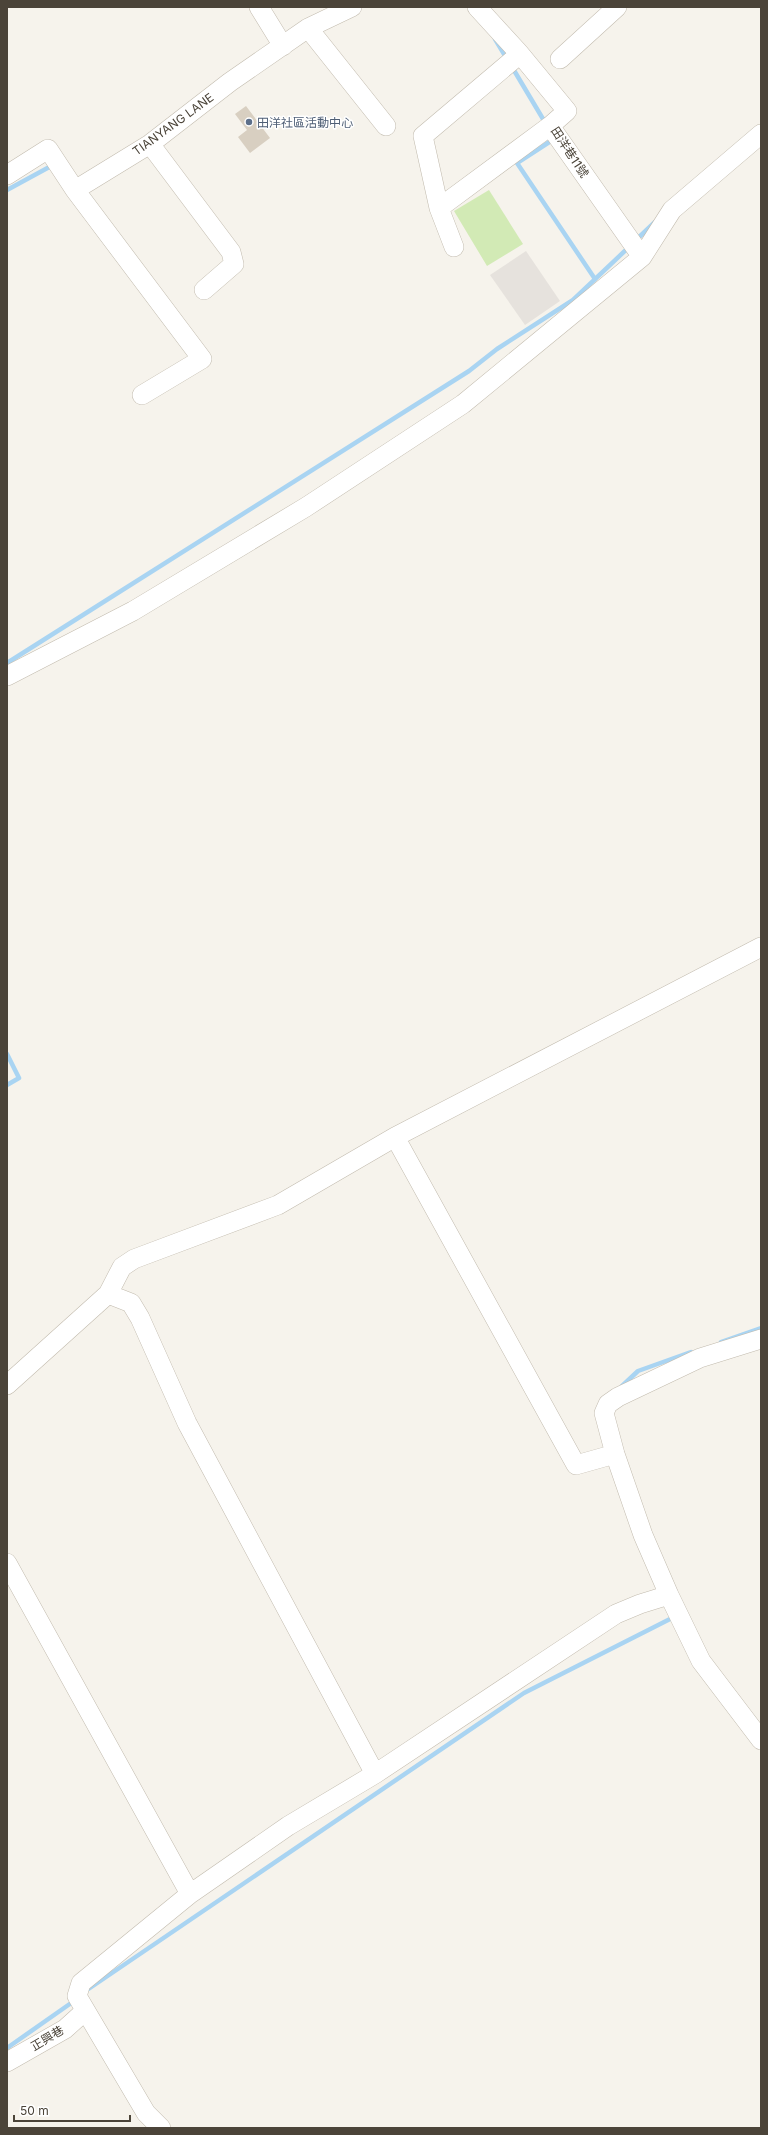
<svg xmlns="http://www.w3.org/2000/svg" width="768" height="2135" font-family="Inter,'Noto Sans TC',sans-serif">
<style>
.industrial{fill:#e6e2dd}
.green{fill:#d2eab5}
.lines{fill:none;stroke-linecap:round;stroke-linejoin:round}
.stream{stroke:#a9d4f2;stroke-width:4.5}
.building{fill:#d8cfc1}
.minor-casing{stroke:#c2bbae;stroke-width:20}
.minor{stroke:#fff;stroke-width:19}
.service-dot{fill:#5c6f8a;stroke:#fff;stroke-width:1.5}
.labels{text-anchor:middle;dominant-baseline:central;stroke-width:3;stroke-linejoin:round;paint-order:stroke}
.service-label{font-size:12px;fill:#4e5e75;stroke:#fff;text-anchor:start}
.street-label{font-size:12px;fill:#4b4439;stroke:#fff}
</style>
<rect width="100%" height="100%" fill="#f6f3ec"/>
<!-- industrial -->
<path class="industrial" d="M526 251 560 301 525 325 490 275Z"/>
<!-- green -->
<path class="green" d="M489 190 523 244 487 266 454 211Z"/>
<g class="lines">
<!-- stream -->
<path class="stream" d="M495 39 507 59
M512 67 546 124
M554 139 517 163 595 279
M7 190 53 165
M636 240 655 222
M7 663 469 371 497 349 573 300 629 247
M7 1054 19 1078 7 1085
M721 1342 761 1328
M622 1386 638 1371 691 1352
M84 1992 524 1693 674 1617
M7 2048 74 2001"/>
</g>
<!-- building -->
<path class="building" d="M246 106 270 138 250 153 238 137 247 130 235 114Z"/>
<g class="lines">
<!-- minor casing -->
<g class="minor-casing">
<path id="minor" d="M259 7 283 46
M477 7 520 54 567 111 550 126 642 257
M308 28 386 126
M560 59 617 7
M150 144 231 252 234 264 204 290
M7 175 48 149 75 190 150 144 230 82 308 28 352 7
M75 190 202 359 142 395
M439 208 550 126
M454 247 439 208 423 136 520 54
M7 676 133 611 306 507 463 404 642 257 672 210 761 134
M395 1137 576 1465 615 1454
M108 1294 131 1303 140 1318 187 1423 375 1774
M761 1339 700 1358 618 1397 608 1404 604 1413 615 1454 643 1535 669 1595 701 1661 761 1740
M7 1385 108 1294 122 1267 134 1259 278 1205 395 1137 761 947
M7 1563 190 1894
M7 2062 65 2029 85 2011
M161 2128 146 2113 77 1996 81 1983 190 1894 288 1826 375 1774 616 1614 640 1604 669 1595"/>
</g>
<!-- minor -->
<use href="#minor" class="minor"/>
</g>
<!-- markers -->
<circle class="service-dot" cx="249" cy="122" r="4"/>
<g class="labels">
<!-- service labels -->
<g class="service-label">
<text x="257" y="122">田洋社區活動中心</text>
</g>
<!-- street labels -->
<g class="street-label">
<text transform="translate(173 124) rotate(-36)">TIANYANG LANE</text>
<text transform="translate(570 152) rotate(57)">田洋巷11號</text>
<text transform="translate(47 2038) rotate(-31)">正興巷</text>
</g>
</g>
<!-- border -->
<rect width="768" height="2135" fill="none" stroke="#4b4439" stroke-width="16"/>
<!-- scale -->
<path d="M14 2115v6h116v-6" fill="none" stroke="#4b4439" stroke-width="2"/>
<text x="20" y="2115" font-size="12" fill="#4b4439" stroke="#ffffff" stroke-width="3" paint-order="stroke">50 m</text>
</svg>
